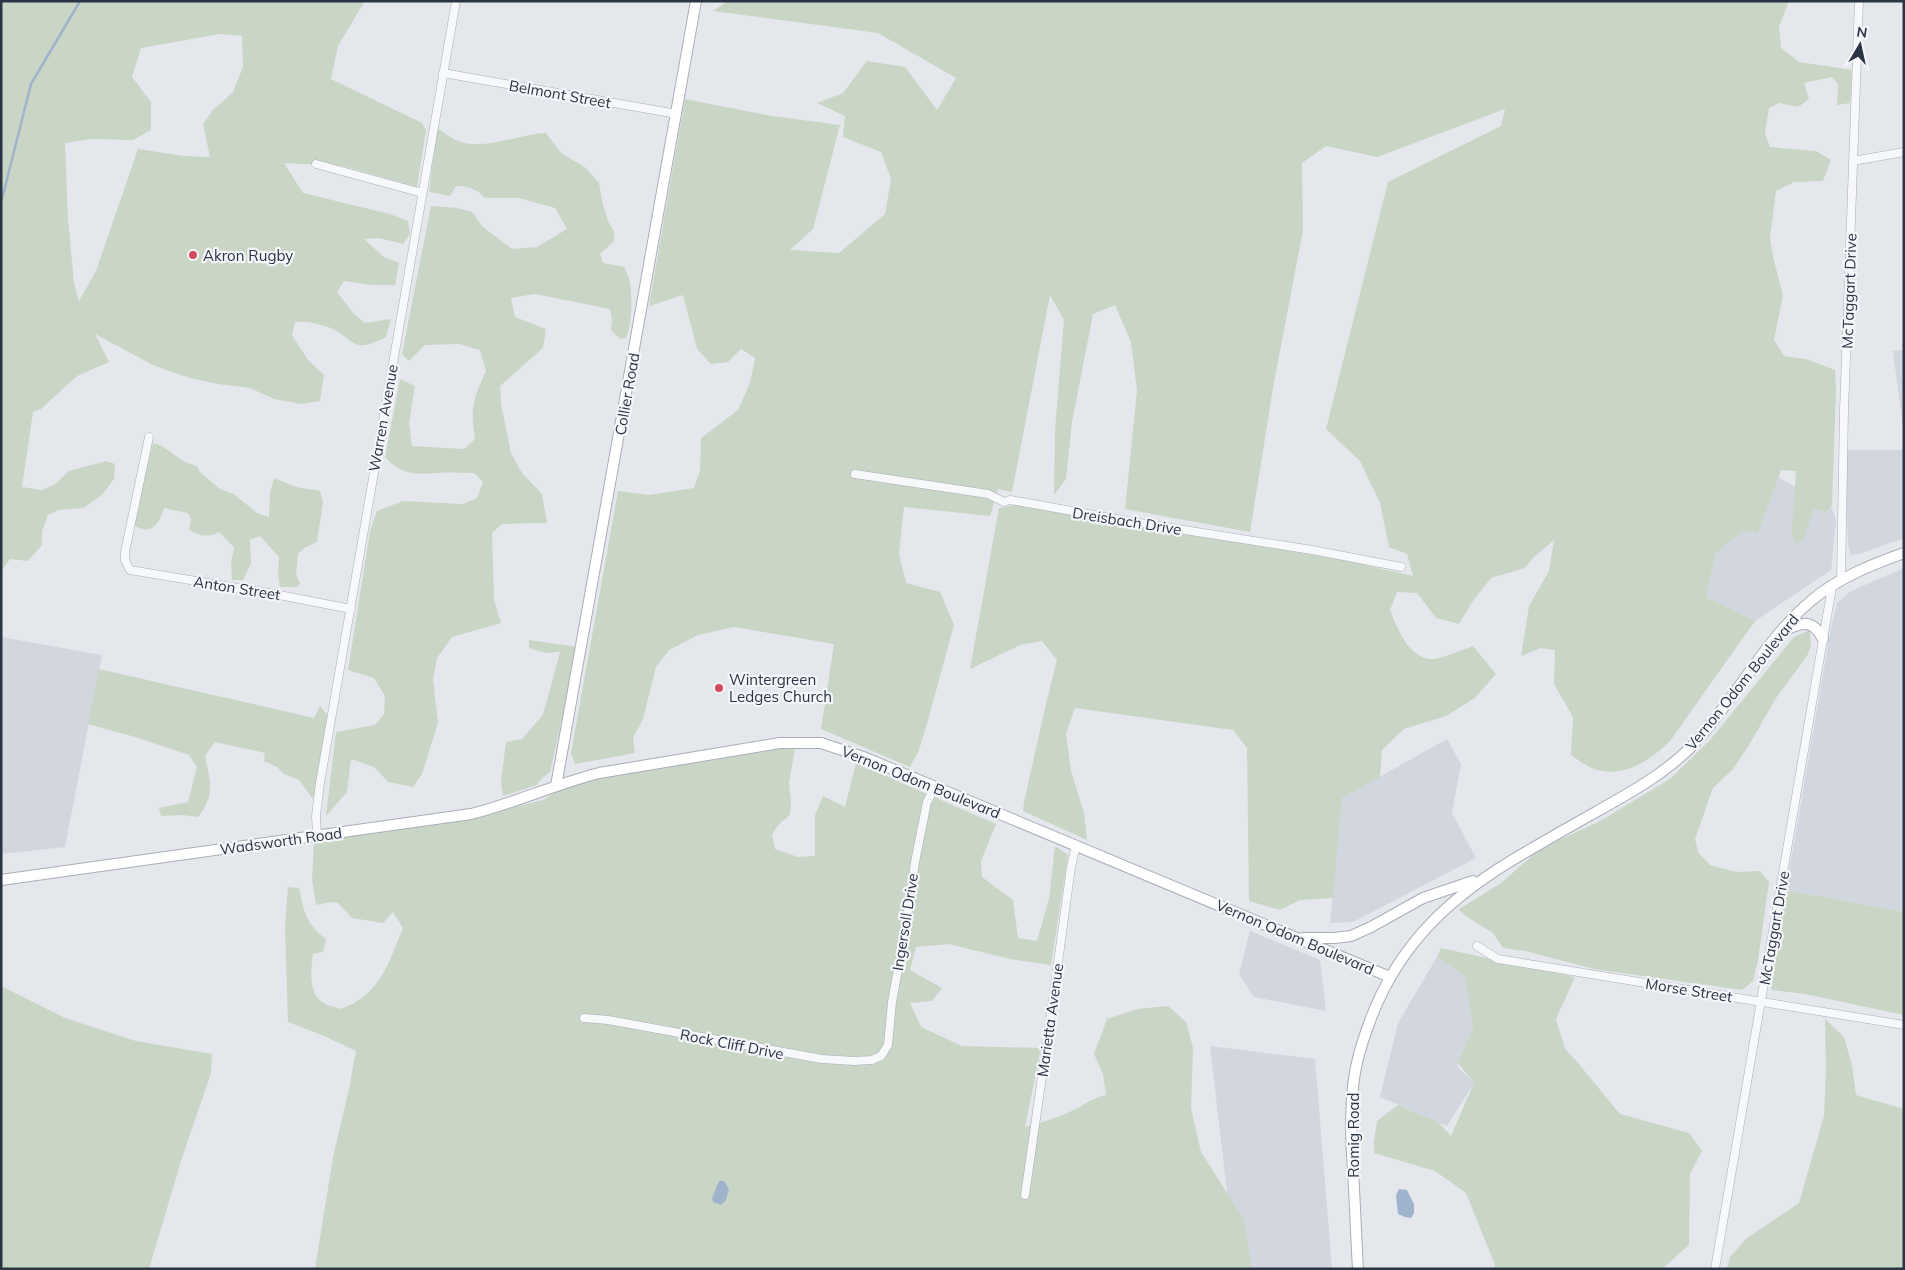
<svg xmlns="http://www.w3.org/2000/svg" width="1905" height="1270" font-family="Mulish,sans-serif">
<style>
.built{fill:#d2d6de}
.green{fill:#c9d6c5;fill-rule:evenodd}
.water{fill:#9fb4cc}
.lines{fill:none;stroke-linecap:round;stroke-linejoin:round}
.stream{stroke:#9fb4cc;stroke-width:2.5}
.street-casing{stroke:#a9aeb7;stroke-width:9}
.secondary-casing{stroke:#a9aeb7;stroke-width:12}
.street{stroke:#f7f8fa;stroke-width:8}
.secondary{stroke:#fff;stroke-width:10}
.poi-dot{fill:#d1495b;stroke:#f4f6f9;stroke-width:2}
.labels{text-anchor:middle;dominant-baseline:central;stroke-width:4.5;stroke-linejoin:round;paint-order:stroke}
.street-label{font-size:15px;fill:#2b3445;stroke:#f4f6f9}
.poi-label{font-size:15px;fill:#2b3445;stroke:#f4f6f9;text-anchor:start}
</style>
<rect width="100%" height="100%" fill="#e4e7ec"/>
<!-- built -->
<path class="built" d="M1904 350V436L1893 351Z
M1847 450H1904V538L1859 554 1850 555 1848 544 1847 508Z
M1778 477 1832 508 1836 521 1831 570 1755 621 1706 597 1716 553 1743 531 1758 533Z
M1904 568V912L1786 890 1831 628 1837 603 1849 592Z
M1 637 102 655 65 847 1 854Z
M1447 739 1461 764 1452 813 1476 858 1353 922 1330 923 1342 798Z
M1250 931 1320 960 1326 1011 1254 997 1239 974Z
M1437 957 1465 976 1473 1027 1457 1066 1474 1083 1447 1126 1380 1097 1398 1023Z
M1210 1046 1315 1059 1332 1269H1236Z"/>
<!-- green -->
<path class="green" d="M1 1H362L363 4 338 46 331 79 422 123 426 130 417 187 343 166 284 163 303 193 390 214 408 221 410 234 403 244 379 238 364 239 384 257 399 263 395 285H372L344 281 337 292 353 313 365 323 391 319 386 337C377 341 365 348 356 344 350 342 345 336 340 333 327 325 310 321 295 322L292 335 308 360 324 375 320 401 301 404 274 399 250 388 218 384 190 378 155 366 95 334 109 362 77 376 41 409 33 412 22 487 42 490 55 484 69 471 106 461 115 464 114 479 102 495 83 508 58 510 48 515 42 531V545L28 561 10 559 1 572ZM220 34 242 36 243 67 233 92 213 110 203 124 210 157 183 156 138 149 96 271 79 301 74 283 68 219 65 143 92 139 133 140 151 130V102L132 77 141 48Z
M728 1H1789L1779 27 1781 48 1799 62 1852 70 1850 103 1837 105 1838 84 1832 77 1804 83 1809 99 1798 107 1779 103 1769 108 1765 133 1770 147 1816 151 1831 160 1823 181 1794 182 1776 191 1770 238 1773 257 1783 295 1774 340 1784 356 1806 359 1835 370 1836 391 1832 505 1826 512 1814 509 1803 540 1796 544 1792 532 1796 471 1781 470 1758 533 1743 531 1716 553 1706 597 1755 621 1670 741C1651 760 1623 779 1594 769 1586 766 1578 760 1571 755L1573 717 1554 684 1555 650 1541 648 1521 656 1529 606 1549 571 1554 540 1534 557 1525 568 1491 578 1472 602 1459 624 1436 618 1417 593 1397 592 1390 610C1397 627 1408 658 1431 659 1439 660 1464 649 1473 646L1496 674 1475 698 1446 716 1404 729 1382 750 1380 777 1342 798 1333 898 1300 900 1280 910 1249 901 1247 748 1233 730 1075 708 1066 734 1071 771 1084 813 1087 840 1023 811 1024 802 1046 704 1057 660 1042 641 1020 645 970 669 999 508 1017 505 1343 560 1413 576 1407 554 1389 547 1380 503 1360 461 1326 429 1388 182 1501 126 1505 109 1377 157 1326 146 1302 163 1303 230 1273 388 1250 532 1125 509 1137 390 1131 342 1115 305 1093 314 1072 422 1066 479 1054 495 1055 430 1064 320 1050 295 1012 492 998 489 990 516 904 507 899 554 906 583 940 592 954 625 927 724 919 750 910 767 821 729 834 644 734 627 698 635 669 650 656 667 643 719 633 738 635 753 575 764 571 753 618 491 650 495 694 488 700 471 701 438 738 410 750 383 755 358 741 349 728 362 711 364 697 349 683 295 649 306 685 99 772 116 840 125 813 229 790 250 839 253 885 214 891 179 881 152 843 137 845 116 817 103 843 93 867 61 905 67 937 110 956 78 878 33 713 11Z
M437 128C444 132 453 140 461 142 486 150 520 134 546 133L561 153 586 168 599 183 603 205 608 221 614 232V241L600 254 603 263 624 267C626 271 628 275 629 278 633 293 632 325 626 338L620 339 611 330 612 320 610 309 535 294 511 298 515 317 546 329 543 348 500 386 501 404 511 453 522 473 542 494 547 523 502 524 492 533 494 600 501 623 452 637 437 658 433 679 438 723 422 774 413 787 388 782 374 767 351 759 347 792 326 816 336 732 375 725 384 714 385 696 374 678 348 670 370 531 377 511 403 501 463 504 477 498 483 482 474 473C462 473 450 472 439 473 415 474 403 476 385 457L400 379 415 386 409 423 412 446 464 449 475 439C470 408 473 399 486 371L480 350 459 344 425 345 409 361 402 354 431 206 457 208 472 212 483 227 512 249 537 247 567 229 555 208 519 198H485C477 189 468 186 456 186L450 196 429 192Z
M153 443C170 447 179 463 197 466L200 472 220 489 234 494 257 513 269 517 270 493 274 478 296 487 320 491 323 502 317 542 304 548 298 554 296 575 300 583 297 587H280L278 573 279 557 260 536 250 540 251 563 243 580H232L231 564 234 547 219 532C206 538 201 536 189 530L191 519 188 513 164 508C160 522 152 536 135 526L140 497Z
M1810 630 1811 646 1807 656 1776 698 1749 745 1733 769 1713 788 1695 839 1698 852 1710 865 1736 872 1760 871 1769 882 1758 960 1753 981 1742 990 1594 969 1525 951 1503 948 1493 933 1464 915 1459 909 1501 883 1540 849 1600 821 1670 779 1711 739 1794 637Z
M529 640 578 647 550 772 540 780 537 785 503 796 501 782 506 742 522 739 543 715 560 652 545 653 529 648Z
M99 669 314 718 320 706 329 717 313 799 299 780 284 774 277 767 264 761 265 753 215 742 205 756C210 782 216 794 198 817L182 815 161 816 159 808 188 802 197 767 189 755 135 737 88 724Z
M796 742 789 783 791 802 790 815 778 825 772 835 775 849 798 857 815 856V815L823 796 845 807 856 763 996 824 981 861 982 877 1013 900 1018 938 1037 941 1049 899 1055 846 1068 855 1051 965 1010 959 949 944 916 947 910 970 942 988 932 1001 910 1003 921 1027 962 1046 1041 1048 1025 1127C1044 1122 1064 1116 1081 1106 1091 1100 1094 1098 1106 1095L1103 1074 1094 1054 1107 1019 1137 1009 1168 1006 1186 1022 1193 1048 1191 1108 1201 1152 1243 1218 1252 1269H315L333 1157 349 1089 356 1051 322 1035 288 1022 285 928 288 887 299 888C304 912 306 924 326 939L323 952 313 954C311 969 308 992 322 1002 327 1006 336 1007 341 1009 381 994 388 964 403 928L393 912 383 923 352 918 338 903 330 902 316 905 312 879 314 842 483 815 543 800 565 786 616 770Z
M1786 890 1904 912V1015L1805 994 1771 990Z
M1441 948 1575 977 1556 1019 1565 1049 1578 1063 1620 1114 1689 1133 1702 1151 1690 1174 1689 1245 1662 1269H1494L1495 1265 1466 1193 1435 1171 1374 1153V1142L1377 1121 1398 1105 1438 1122 1451 1136 1474 1083 1458 1063 1473 1027 1465 976 1437 957Z
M1 986 65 1018 136 1041 212 1054 211 1073 181 1161 149 1269H1Z
M1825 1019 1844 1037 1852 1065 1856 1095 1904 1109V1269H1727L1730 1257 1747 1238 1799 1203 1824 1116 1826 1070Z"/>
<!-- water -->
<path class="water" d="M719 1181H724L729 1189 726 1200 721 1205 713 1202 712 1198Z
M1399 1189 1407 1190 1414 1204V1213L1411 1218 1405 1217 1398 1214 1396 1195Z"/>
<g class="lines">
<!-- stream -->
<path class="stream" d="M1 203 31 84 80 1"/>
<!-- street casing -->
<g class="street-casing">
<path id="street" d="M443 73 677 114
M1853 161 1904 152
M316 164 422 193
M149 437 125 552V560L130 570 274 594 351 609
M855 474 988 494 1004 502 1010 500 1022 502 1127 521 1312 550 1401 567
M1841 581 1844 411 1859 1
M317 836 316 816 320 783 456 1
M1477 946 1498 959 1904 1025
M584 1018 608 1020 822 1059 854 1061 872 1060 881 1056 888 1045 892 1002 904 937 915 862 927 802 935 787
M1025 1195 1050 1021 1071 867 1076 845
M1715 1269 1832 587"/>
</g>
<!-- secondary casing -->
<g class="secondary-casing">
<path id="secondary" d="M1784 630C1803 622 1813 619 1823 639
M556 786 696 1
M1 880 471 814C515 803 556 784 599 773L780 743H821L866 758 1390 977
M1303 938H1334L1351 936 1371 927 1423 898 1473 881
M1358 1269C1356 1236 1355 1203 1353 1171 1351 1143 1350 1115 1353 1087 1355 1065 1362 1042 1370 1021 1399 942 1454 893 1526 852 1548 839 1571 826 1594 813 1628 794 1663 775 1691 747 1735 701 1763 641 1812 600 1838 578 1873 564 1904 553"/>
</g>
<!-- street -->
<use href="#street" class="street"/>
<!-- secondary -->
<use href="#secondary" class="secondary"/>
</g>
<!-- markers -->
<g class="poi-dot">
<circle cx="193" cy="255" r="5"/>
<circle cx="719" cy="688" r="5"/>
</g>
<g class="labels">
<!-- street labels -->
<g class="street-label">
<text transform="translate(560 94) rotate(10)">Belmont Street</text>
<text transform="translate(1849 291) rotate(-88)">McTaggart Drive</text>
<text transform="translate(627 394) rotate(-80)">Collier Road</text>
<text transform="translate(383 418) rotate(-80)">Warren Avenue</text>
<text transform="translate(1127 521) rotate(9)">Dreisbach Drive</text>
<text transform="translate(237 588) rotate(9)">Anton Street</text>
<text transform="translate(1742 682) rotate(-51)">Vernon Odom Boulevard</text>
<text transform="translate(921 782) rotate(22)">Vernon Odom Boulevard</text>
<text transform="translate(281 841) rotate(-8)">Wadsworth Road</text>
<text transform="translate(905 922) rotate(-81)">Ingersoll Drive</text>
<text transform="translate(1774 928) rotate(-80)">McTaggart Drive</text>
<text transform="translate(1295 937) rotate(23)">Vernon Odom Boulevard</text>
<text transform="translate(1689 990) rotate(9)">Morse Street</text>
<text transform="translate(1050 1020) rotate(-82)">Marietta Avenue</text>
<text transform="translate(732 1044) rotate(11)">Rock Cliff Drive</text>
<text transform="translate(1353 1135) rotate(-90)">Romig Road</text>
</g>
<!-- poi labels -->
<g class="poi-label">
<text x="203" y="255">Akron Rugby</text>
<text x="729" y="679">Wintergreen<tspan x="729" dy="17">Ledges Church</tspan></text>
</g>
</g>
<!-- border -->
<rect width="1905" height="1270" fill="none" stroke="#2b3445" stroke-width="5"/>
<!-- north arrow -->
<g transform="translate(1860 45) rotate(9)" stroke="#f4f6f9" stroke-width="4" paint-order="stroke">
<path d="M0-4L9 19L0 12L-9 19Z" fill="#2b3445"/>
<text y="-8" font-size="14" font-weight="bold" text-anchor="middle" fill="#2b3445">N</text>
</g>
</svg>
